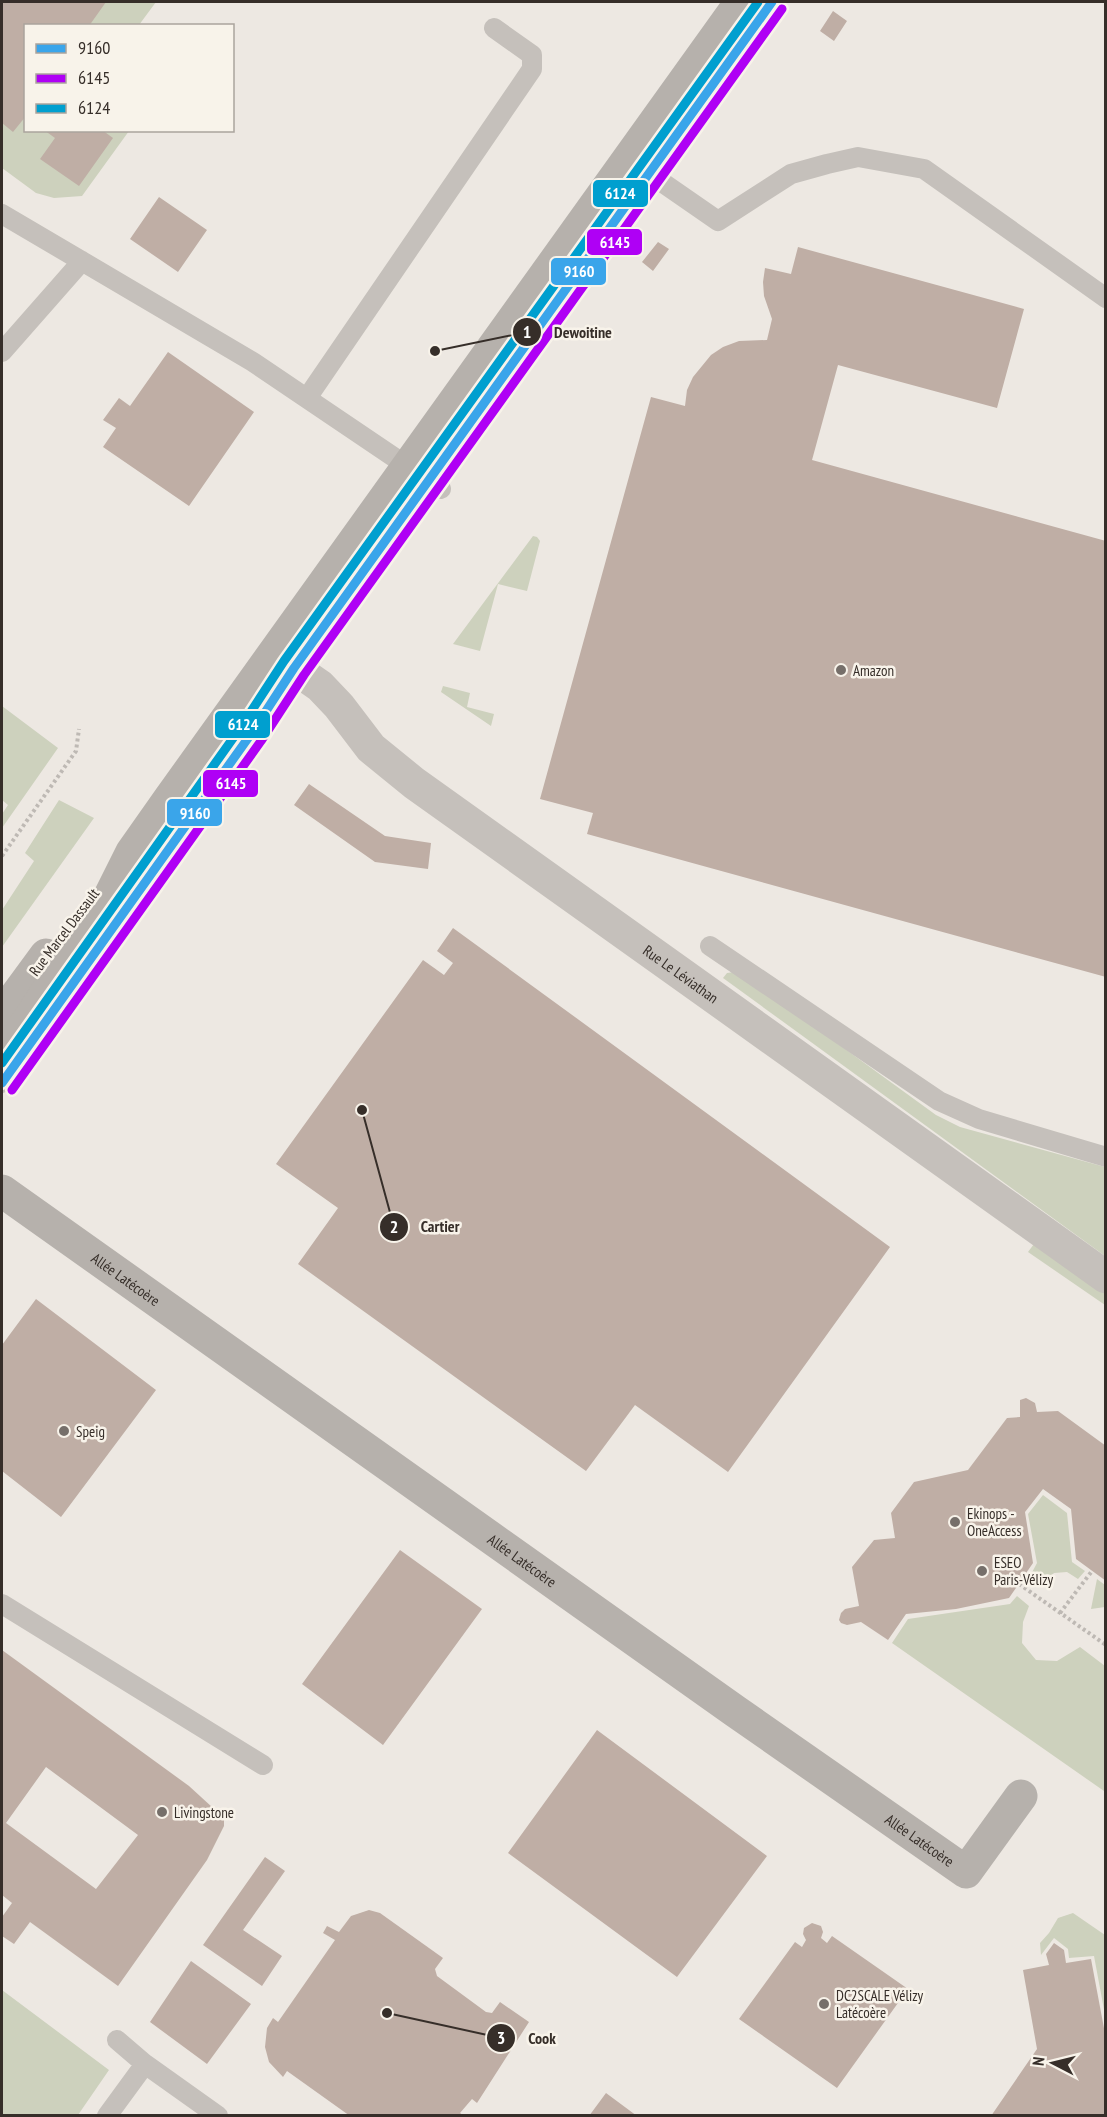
<svg xmlns="http://www.w3.org/2000/svg" width="1107" height="2117" font-family="'PT Sans Narrow',sans-serif">
<style>
.green{fill:#cdd1bd}
.building{fill:#bfaea5;fill-rule:evenodd}
.lines{fill:none;stroke-linecap:round;stroke-linejoin:round}
.path{stroke:#beb9b4;stroke-width:4;stroke-dasharray:3 3;stroke-linecap:butt}
.lane{stroke:#c5c0bb;stroke-width:20}
.street{stroke:#c5c0bb;stroke-width:33}
.secondary{stroke:#b6b1ac;stroke-width:33}
.bus-1-casing{stroke:#f8f3ea;stroke-width:14}
.bus-2-casing{stroke:#f8f3ea;stroke-width:14}
.bus-3-casing{stroke:#f8f3ea;stroke-width:14}
.bus-1{stroke:#3aa5ea;stroke-width:9}
.bus-2{stroke:#af00f5;stroke-width:9}
.bus-3{stroke:#009fcf;stroke-width:9}
.poi-dot{fill:#766f6a;stroke:#f8f3ea;stroke-width:2}
.labels{text-anchor:middle;dominant-baseline:central;stroke-width:5;stroke-linejoin:round;paint-order:stroke}
.poi-label{font-size:15px;fill:#362e29;stroke:#f8f3ea;text-anchor:start}
.street-label{font-size:15px;fill:#362e29;stroke:#f8f3ea}
.leader{fill:none;stroke:#362e29;stroke-width:2}
.callout-dot{fill:#362e29;stroke:#f8f3ea;stroke-width:2}
.mark-label{font-size:18px;text-anchor:middle;font-weight:bold;fill:#fff}
.callout-label{font-size:16px;text-anchor:middle;font-weight:bold;fill:#362e29;stroke:#f8f3ea;stroke-width:5;stroke-linejoin:round;paint-order:stroke}
.line-badge{stroke:#f8f3ea;stroke-width:2}
.badge-label{font-size:16px;text-anchor:middle;font-weight:bold;fill:#fff}
</style>
<rect width="100%" height="100%" fill="#ede8e2"/>
<!-- green -->
<path class="green" d="M94 2H156L139 25 77 26Z
M25 98 26 130 129 131 82 196 54 198 36 193 2 168V113L11 119Z
M533 536 537 537 540 541 527 591 498 584 480 651 453 644Z
M443 686 470 693 467 707 494 714 491 726 441 692Z
M2 706 58 748 2 828V814L8 805 2 800Z
M59 800 94 818 2 947V910L34 861 25 853Z
M734 972 746 977 936 1115 960 1127 1105 1167V1256L723 978 727 973Z
M1034 1244 1105 1287V1305L1028 1252Z
M1043 1495 1067 1513 1072 1562 1085 1571 1078 1579 1067 1572 1054 1573 1040 1586 1029 1578 1037 1563 1028 1514Z
M1097 1579 1105 1585V1607L1091 1609Z
M1017 1596 1029 1606 1023 1622 1022 1643 1036 1660 1057 1661 1080 1647 1105 1666 1104 1791 892 1643 908 1619 1010 1604Z
M1073 1913 1105 1935V2015L1094 1956 1069 1958 1068 1949 1054 1938 1041 1955 1040 1943 1049 1933 1058 1918Z
M2 1990 109 2070 78 2115H2Z"/>
<!-- building -->
<path class="building" d="M2 2H106L89 26H26V116L13 132 2 123Z
M833 11 847 21 834 41 820 31Z
M44 130H102L113 138 79 186 40 159 55 138Z
M159 197 207 230 178 272 130 239Z
M658 242 669 249 653 271 642 262Z
M798 247 1024 309 997 408 838 365 812 460 1106 541V977L587 834 593 813 540 799 651 397 685 406 687 390 693 377 711 355 723 347 739 341 767 340 772 319 764 296 763 282 765 268 791 274Z
M168 352 254 412 189 506 103 447 116 428 103 420 119 398 130 406Z
M309 784 385 836 431 843 428 869 375 862 294 805Z
M453 928 890 1247 728 1472 635 1405 586 1471 298 1264 338 1208 276 1164 423 960 444 975 453 963 437 951Z
M36 1299 156 1390 61 1517 2 1471V1345Z
M1026 1398 1035 1403 1037 1412 1058 1411 1106 1446V1581L1076 1559 1071 1509 1043 1489 1025 1512 1033 1563 1009 1598 956 1609 906 1614 888 1640 861 1622 847 1625 841 1623 839 1620 841 1613 845 1609 859 1606 852 1567 874 1540 895 1538 891 1513 914 1482 968 1470 1007 1418 1020 1417V1400Z
M400 1550 482 1609 383 1745 302 1684Z
M2 1650 189 1786 224 1818V1826L207 1860 118 1986 30 1922 14 1944 2 1936V1917L12 1903 2 1895ZM46 1767 138 1835 96 1889 6 1823Z
M597 1730 767 1856 677 1977 508 1853Z
M265 1857 285 1871 243 1930 282 1956 262 1986 203 1945Z
M369 1910 380 1913 443 1958 435 1969 437 1976 486 2012 492 2013 500 2002 529 2022 477 2103 472 2099 460 2113 464 2116H350L287 2071 283 2077 269 2062 265 2047 267 2028 273 2018 278 2022 335 1940 323 1933 327 1926 339 1932 351 1916Z
M812 1923 821 1926 823 1932 821 1938 827 1943 832 1936 908 1989 837 2088 739 2019 795 1942 802 1947 806 1940 803 1934 804 1928Z
M1054 1943 1064 1950 1066 1963 1091 1959 1106 2039V2116H991L1037 2049 1023 1970 1049 1965 1046 1954Z
M191 1961 251 2004 207 2064 150 2022Z
M606 2093 637 2116H589Z"/>
<g class="lines">
<!-- path -->
<path class="path" d="M2 856 76 751 79 729
M1019 1584 1106 1645
M1060 1613 1092 1571"/>
<!-- lane -->
<path class="lane" d="M640 167 718 221 791 174 827 164 858 157 924 169 1106 298
M2 214 253 362 441 489
M2 352 82 261
M307 398 532 69V55L494 28
M710 946 939 1101 979 1119 1106 1157
M60 1000C296 666 535 335 772 2
M2 1083 22 1053
M2 1604 263 1765
M117 2040 145 2064
M107 2116 145 2064 218 2116"/>
<!-- street -->
<path class="street" id="s1" d="M274 654 320 686 339 706 371 748 414 783 1106 1277"/>
<!-- secondary -->
<g class="secondary">
<path d="M2 1015 46 955"/>
<path d="M2 1060 109 898 132 852 170 798 741 2"/>
<path id="s2" d="M2 1191 735 1711 966 1872 1021 1796"/>
</g>
<!-- bus-1 casing -->
<g class="bus-1-casing">
<path id="bus-1" d="M2 1083 251 734 294 668 772 2"/>
</g>
<!-- bus-2 casing -->
<g class="bus-2-casing">
<path id="bus-2" d="M12 1090 261 741 304 675 782 9"/>
</g>
<!-- bus-3 casing -->
<g class="bus-3-casing">
<path id="bus-3" d="M2 1063 241 727 284 661 758 2"/>
</g>
<!-- bus-1 -->
<use href="#bus-1" class="bus-1"/>
<!-- bus-2 -->
<use href="#bus-2" class="bus-2"/>
<!-- bus-3 -->
<use href="#bus-3" class="bus-3"/>
</g>
<!-- markers -->
<g class="poi-dot">
<circle cx="841" cy="670" r="6"/>
<circle cx="64" cy="1431" r="6"/>
<circle cx="955" cy="1522" r="6"/>
<circle cx="982" cy="1571" r="6"/>
<circle cx="162" cy="1812" r="6"/>
<circle cx="824" cy="2004" r="6"/>
</g>
<g class="labels">
<!-- poi labels -->
<g class="poi-label">
<text x="853" y="670">Amazon</text>
<text x="76" y="1431">Speig</text>
<text x="967" y="1513">Ekinops -<tspan x="967" dy="17">OneAccess</tspan></text>
<text x="994" y="1562">ESEO<tspan x="994" dy="17">Paris-Vélizy</tspan></text>
<text x="174" y="1812">Livingstone</text>
<text x="836" y="1995">DC2SCALE Vélizy<tspan x="836" dy="17">Latécoère</tspan></text>
</g>
<!-- street labels -->
<g class="street-label">
<text transform="translate(64 932) rotate(-53)">Rue Marcel Dassault</text>
<text stroke="none"><textPath href="#s1" startOffset="520">Rue Le Léviathan</textPath></text>
<text stroke="none"><textPath href="#s2" startOffset="152">Allée Latécoère</textPath></text>
<text stroke="none"><textPath href="#s2" startOffset="638">Allée Latécoère</textPath></text>
<text stroke="none"><textPath href="#s2" startOffset="1124">Allée Latécoère</textPath></text>
</g>
</g>
<!-- callouts -->
<path class="leader" d="M435 351L527 332M362 1110L394 1227M387 2013L501 2038"/>
<g class="callout-dot">
<circle cx="435" cy="351" r="6"/>
<circle cx="362" cy="1110" r="6"/>
<circle cx="387" cy="2013" r="6"/>
<circle cx="527" cy="332" r="15"/>
<circle cx="394" cy="1227" r="15"/>
<circle cx="501" cy="2038" r="15"/>
</g>
<g class="mark-label">
<text x="527" y="338">1</text>
<text x="394" y="1233">2</text>
<text x="501" y="2044">3</text>
</g>
<g class="callout-label">
<text x="583" y="338">Dewoitine</text>
<text x="440" y="1232">Cartier</text>
<text x="542" y="2044">Cook</text>
</g>
<g class="line-badge">
<rect x="592" y="179" width="57" height="29" rx="6" fill="#009fcf"/>
<rect x="586" y="228" width="57" height="28" rx="6" fill="#af00f5"/>
<rect x="550" y="257" width="57" height="29" rx="6" fill="#3aa5ea"/>
<rect x="214" y="710" width="57" height="29" rx="6" fill="#009fcf"/>
<rect x="202" y="769" width="57" height="29" rx="6" fill="#af00f5"/>
<rect x="166" y="798" width="57" height="29" rx="6" fill="#3aa5ea"/>
</g>
<g class="badge-label">
<text x="620" y="199">6124</text>
<text x="615" y="248">6145</text>
<text x="579" y="277">9160</text>
<text x="243" y="730">6124</text>
<text x="231" y="789">6145</text>
<text x="195" y="819">9160</text>
</g>
<!-- border -->
<rect width="1107" height="2117" fill="none" stroke="#362e29" stroke-width="6"/>
<!-- legend -->
<rect x="24" y="24" width="210" height="108" fill="#f8f3ea" stroke="#aaa49d" stroke-width="1.5"/>
<rect x="36" y="44" width="30" height="9" fill="#3aa5ea" stroke="#aaa49d" stroke-width="1.5"/>
<text x="78" y="54" font-size="18" fill="#362e29">9160</text>
<rect x="36" y="74" width="30" height="9" fill="#af00f5" stroke="#aaa49d" stroke-width="1.5"/>
<text x="78" y="84" font-size="18" fill="#362e29">6145</text>
<rect x="36" y="104" width="30" height="9" fill="#009fcf" stroke="#aaa49d" stroke-width="1.5"/>
<text x="78" y="114" font-size="18" fill="#362e29">6124</text>
<!-- north arrow -->
<g transform="translate(1053 2063) rotate(277)" stroke="#f8f3ea" stroke-width="4.5" paint-order="stroke">
<path d="M0-4.5L10 22L0 15L-10 22Z" fill="#362e29"/>
<text y="-9" font-size="16" font-weight="bold" text-anchor="middle" fill="#362e29">N</text>
</g>
</svg>
